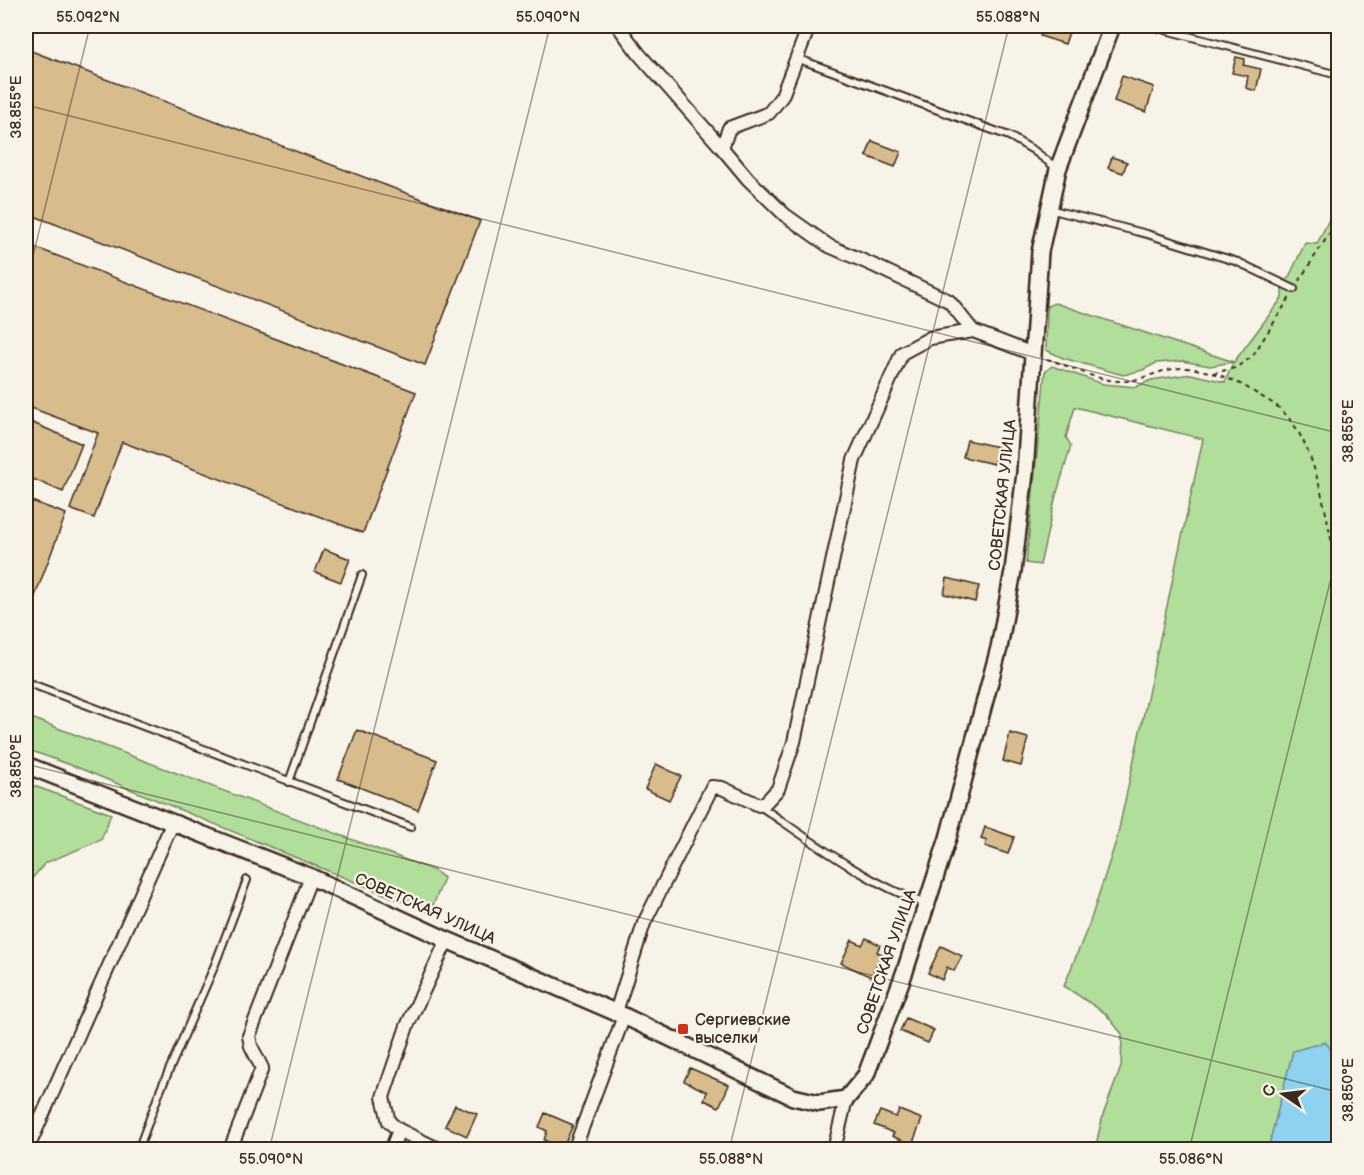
<svg xmlns="http://www.w3.org/2000/svg" width="1364" height="1175" font-family="'Balsamiq Sans',sans-serif">
<style>
.green{fill:#b2de9c;stroke:#76845d;stroke-width:1.5}
.water{fill:#8ed2ef;stroke:#6d8f9b;stroke-width:1.5}
.building{fill:#d8bc8d;stroke:#3b2a1e;stroke-width:1.5}
.lines{fill:none;stroke-linecap:round;stroke-linejoin:round}
.service-casing{stroke:#3b2a1e;stroke-width:10}
.minor-casing{stroke:#3b2a1e;stroke-width:16}
.tertiary-casing{stroke:#3b2a1e;stroke-width:20}
.path{stroke:#3b2a1e;stroke-width:2;stroke-dasharray:4.5 4.5;stroke-linecap:butt}
.service{stroke:#f7f3e8;stroke-width:6}
.minor{stroke:#f7f3e8;stroke-width:12}
.tertiary{stroke:#f7f3e8;stroke-width:15}
.ticks{fill:none;stroke:#3b2a1e;stroke-width:1.5;stroke-opacity:0.45}
.poi-dot{fill:#c8321e;stroke:#f7f3e8;stroke-width:2}
.labels{text-anchor:middle;dominant-baseline:central;stroke-width:4.5;stroke-linejoin:round;paint-order:stroke}
.street-label{font-size:16px;fill:#3b2a1e;stroke:#f7f3e8}
.poi-label{font-size:16px;fill:#3b2a1e;stroke:#f7f3e8;text-anchor:start}
.neatline{fill:none;stroke:#3b2a1e;stroke-width:2}
.ticks-label{font-size:15px;text-anchor:middle;fill:#3b2a1e}
</style>
<rect width="100%" height="100%" fill="#f7f3e8"/>
<filter id="ink" filterUnits="userSpaceOnUse"><feTurbulence type="fractalNoise" baseFrequency=".0167" numOctaves="2"/><feDisplacementMap in="SourceGraphic" scale="12" xChannelSelector="R" yChannelSelector="G"/><feConvolveMatrix kernelMatrix="1 2 1 2 8 2 1 2 1" color-interpolation-filters="sRGB"/></filter>
<g filter="url(#ink)">
<!-- green -->
<path class="green" d="M1338 201V1058L1325 1042 1293 1051 1268 1149H1095L1103 1115 1121 1067 1122 1034 1105 1013 1064 986 1090 922 1117 838 1203 439 1075 407 1066 437 1071 446 1055 499 1040 565 1026 563 1045 372 1052 366 1103 384 1136 387 1151 380 1191 374 1225 382 1233 362 1210 366 1182 361 1156 363 1143 370 1123 375 1063 358 1046 350 1047 306 1055 303 1234 362 1282 298V286L1289 277 1305 243 1317 244Z
M26 716 435 871 444 878 430 913 79 768 26 749Z
M26 783 111 814 101 840 45 863 26 886Z"/>
<!-- water -->
<path class="water" d="M1325 1042 1338 1058V1149H1268L1293 1051Z"/>
<!-- building -->
<path class="building" d="M1044 26H1071L1065 44 1040 36Z
M26 49 480 221 425 365 26 213Z
M1236 57 1245 59 1243 65 1261 69 1256 91 1246 88 1248 76 1232 73Z
M1122 76 1154 87 1146 112 1114 101Z
M872 141 901 152 895 167 866 156Z
M1112 157 1127 162 1123 173 1108 168Z
M26 244 416 392 363 533 122 442 94 518 70 509 98 433 26 406Z
M26 420 82 444 63 492 26 476Z
M967 440 998 447 994 464 963 457Z
M26 499 66 514 26 620Z
M324 549 350 559 341 582 315 572Z
M947 578 979 586 975 602 944 594Z
M357 730 437 760 418 810 338 779Z
M1010 733 1028 738 1021 766 1003 761Z
M656 764 681 776 669 800 645 789Z
M985 827 1014 837 1008 854 985 846 987 841 981 839Z
M866 938 880 945 877 952 882 954 871 977 841 963 852 940 862 945Z
M941 946 962 956 954 971 947 967 942 980 928 973Z
M906 1018 934 1030 928 1043 900 1031Z
M690 1068 729 1085 719 1107 704 1100 707 1092 684 1081Z
M455 1105 477 1114 467 1136 445 1126Z
M899 1110 922 1119 912 1145 892 1136 894 1133 874 1125 880 1111 896 1117Z
M545 1113 573 1125 563 1148 544 1140 547 1131 539 1127Z"/>
<g class="lines">
<!-- service casing -->
<g class="service-casing">
<path id="service" d="M1150 26 1338 75
M796 58 1009 136 1033 150 1058 169
M1049 209 1147 234 1238 262 1294 289
M26 682 411 827
M289 782 362 575
M760 806C813 842 865 882 926 904
M138 1150 160 1091 214 967 247 880"/>
</g>
<!-- minor casing -->
<g class="minor-casing">
<path id="minor" d="M618 26 639 54 722 148
M809 26 782 96 769 113 729 128 722 148 748 179 785 215 829 246 875 266 949 301 973 331
M616 1012 644 923 712 787 722 788 759 805 765 803 778 789 794 742 854 460 902 353 930 338 973 331 1033 354
M399 1130 440 1150
M27 1150 173 822
M230 1150 262 1068 251 1046 249 1036 311 877
M391 1150 399 1130 389 1122 383 1097 407 1026 447 940
M574 1150 624 1016
M834 1150 846 1099"/>
</g>
<!-- tertiary casing -->
<g class="tertiary-casing">
<path id="tertiary" d="M26 765 311 877 447 940 624 1016 793 1097 819 1103 846 1099 866 1075 905 971 948 838 999 648 1013 571 1025 473 1040 252 1058 169 1112 26"/>
</g>
<!-- path -->
<path class="path" d="M1299 281 1338 220
M1047 359C1074 367 1104 386 1134 380 1152 376 1167 367 1187 368 1209 370 1233 379 1251 390 1260 396 1270 401 1278 407 1318 440 1328 527 1338 576
M1213 373 1235 368 1252 357 1290 297"/>
<!-- service -->
<use href="#service" class="service"/>
<!-- minor -->
<use href="#minor" class="minor"/>
<!-- tertiary -->
<use href="#tertiary" class="tertiary"/>
</g>
</g>
<!-- ticks -->
<path class="ticks" d="M26 105 1338 433M26 284 90 26M26 764 1338 1092M269 1150 550 26M729 1150 1009 26M1189 1150 1338 550"/>
<!-- markers -->
<rect class="poi-dot" x="677" y="1023" width="12" height="12" rx="3"/>
<g class="labels">
<!-- street labels -->
<g class="street-label">
<text transform="translate(1003 495) rotate(-84)">СОВЕТСКАЯ УЛИЦА</text>
<text transform="translate(425 909) rotate(24)">СОВЕТСКАЯ УЛИЦА</text>
<text transform="translate(887 962) rotate(-71)">СОВЕТСКАЯ УЛИЦА</text>
</g>
<!-- poi labels -->
<g class="poi-label">
<text x="695" y="1020">Сергиевские<tspan x="695" dy="18">выселки</tspan></text>
</g>
</g>
<!-- margin -->
<rect width="1364" height="1175" fill="none" stroke="#f7f3e8" stroke-width="66"/>
<!-- north arrow -->
<g transform="translate(1283 1094) rotate(284)" stroke="#f7f3e8" stroke-width="4.5" paint-order="stroke">
<path d="M0-4.5L10 22L0 15L-10 22Z" fill="#3b2a1e"/>
<text y="-9" font-size="16" font-weight="bold" text-anchor="middle" fill="#3b2a1e">С</text>
</g>
<rect x="33" y="33" width="1298" height="1109" class="neatline"/>
<g class="ticks-label">
<text x="88" y="22">55.092°N</text>
<text x="548" y="22">55.090°N</text>
<text x="1008" y="22">55.088°N</text>
<text transform="translate(16 107) rotate(-90)" y="5">38.855°E</text>
<text transform="translate(1348 431) rotate(-90)" y="5">38.855°E</text>
<text transform="translate(16 766) rotate(-90)" y="5">38.850°E</text>
<text transform="translate(1348 1090) rotate(-90)" y="5">38.850°E</text>
<text x="271" y="1164">55.090°N</text>
<text x="731" y="1164">55.088°N</text>
<text x="1191" y="1164">55.086°N</text>
</g>
</svg>
